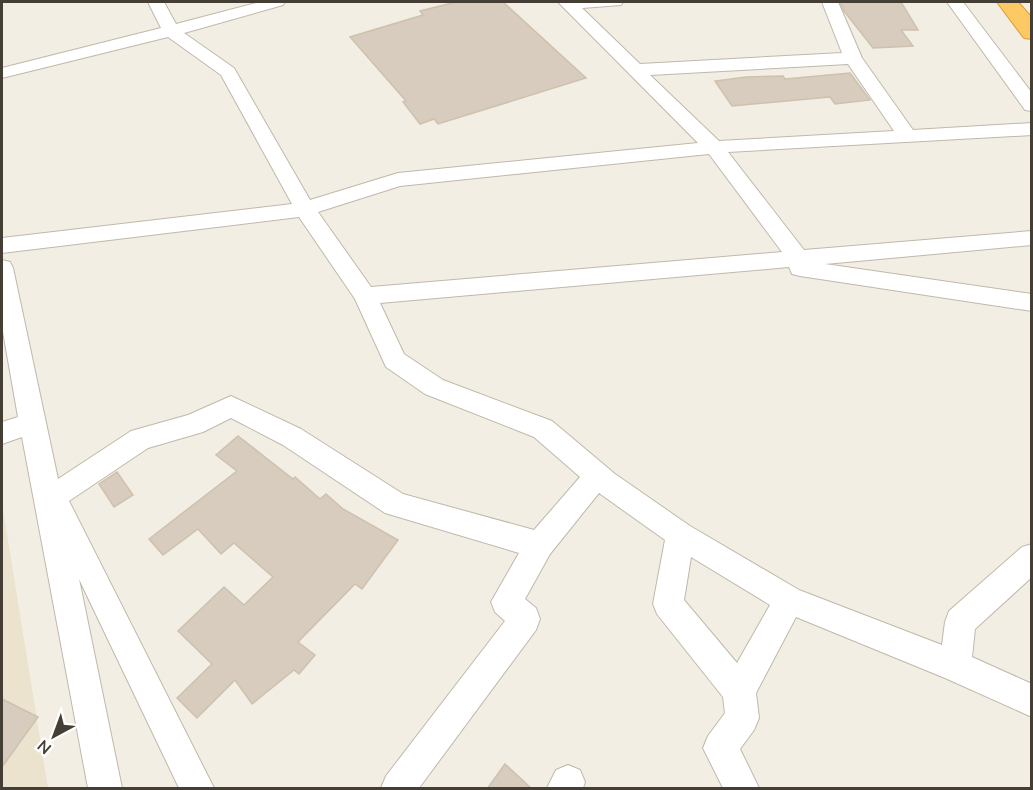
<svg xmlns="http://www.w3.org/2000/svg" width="1033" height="790" font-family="'Nunito Sans',sans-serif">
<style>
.education{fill:#ebe3ce}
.building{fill:#d7ccbd;stroke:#cec1ad;stroke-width:1.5}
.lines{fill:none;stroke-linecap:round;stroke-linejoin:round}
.street-casing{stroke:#c0b8aa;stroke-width:2}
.highway-casing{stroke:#dd9d34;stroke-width:2}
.street{fill:#fff;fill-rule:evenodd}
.highway{fill:#fdc964;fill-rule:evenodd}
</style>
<rect width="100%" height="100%" fill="#f2eee4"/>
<!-- education -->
<path class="education" d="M2 503 48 788H2Z"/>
<!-- building -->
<path class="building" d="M456 2H503L586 78 438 124 434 119 420 124 403 102 406 101 350 37 423 15 420 11Z
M840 2H901L918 30H901L913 46 873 48 844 11Z
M850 73 870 100 835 104 830 97 732 106 715 81 746 77 783 76 785 79Z
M238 436 293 479 295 477 320 499 326 494 343 509 398 540 362 589 355 584 298 642 315 655 299 674 294 670 252 704 235 680 197 718 177 698 212 664 178 631 224 587 244 605 273 577 234 543 221 554 198 529 163 555 149 539 237 471 216 455Z
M117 472 133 495 114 507 99 484Z
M2 699 38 717 2 767Z
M505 764 532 789H487Z"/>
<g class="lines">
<!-- street casing -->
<g class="street-casing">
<path id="street" d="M148 2H164L176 24 260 2H285L283 5 184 33 234 68 310 200 398 173 698 143 558 2H623L621 5 582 8 640 64 842 53 822 2H838L862 58 913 130 1032 123V135L728 152 804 250 1032 231V245L825 264 1032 294V311L800 276 792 274 789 267 380 303 404 354 443 380 552 421 615 474 690 526 799 590 942 645 945 622 949 611 1022 547 1032 544V577L975 629 972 657 1032 684V717L945 678 796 617 756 693 759 718 754 730 740 749 759 788H723L703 748 708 736 725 713 723 697 657 614 653 604 665 540 599 493 550 554 525 599 536 608 540 619 536 630 419 788H381L386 776 505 621 495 612 491 602 519 553 385 513 283 445 231 418 203 432 148 448 69 501 214 788H179L79 579 122 788H88L22 437 2 444V422L18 417 2 326V260L10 262 13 268 58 479 131 431 188 415 231 396 301 429 403 494 534 530 580 477 534 437 425 394 386 367 355 299 299 217 2 253V238L292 204 221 75 168 37 2 78V68L161 28ZM848 64 894 131 719 141 650 75ZM709 154 782 252 371 287 318 212 400 186ZM691 557 770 605 737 663 684 600Z
M947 2H963L1032 93V111L1025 110Z
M568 765 580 770 585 782 583 788H547L556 770Z"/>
</g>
<!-- highway casing -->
<g class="highway-casing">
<path id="highway" d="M997 2H1018L1032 18V39L1024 38Z"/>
</g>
<!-- street -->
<use href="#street" class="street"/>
<!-- highway -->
<use href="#highway" class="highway"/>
</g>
<!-- border -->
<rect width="1033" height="790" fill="none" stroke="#443e34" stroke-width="6"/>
<!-- north arrow -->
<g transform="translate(54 736) rotate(221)" stroke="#ffffff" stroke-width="4.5" paint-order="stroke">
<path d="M0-4.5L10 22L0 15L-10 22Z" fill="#443e34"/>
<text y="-9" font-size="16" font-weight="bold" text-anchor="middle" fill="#443e34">N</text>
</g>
</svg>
